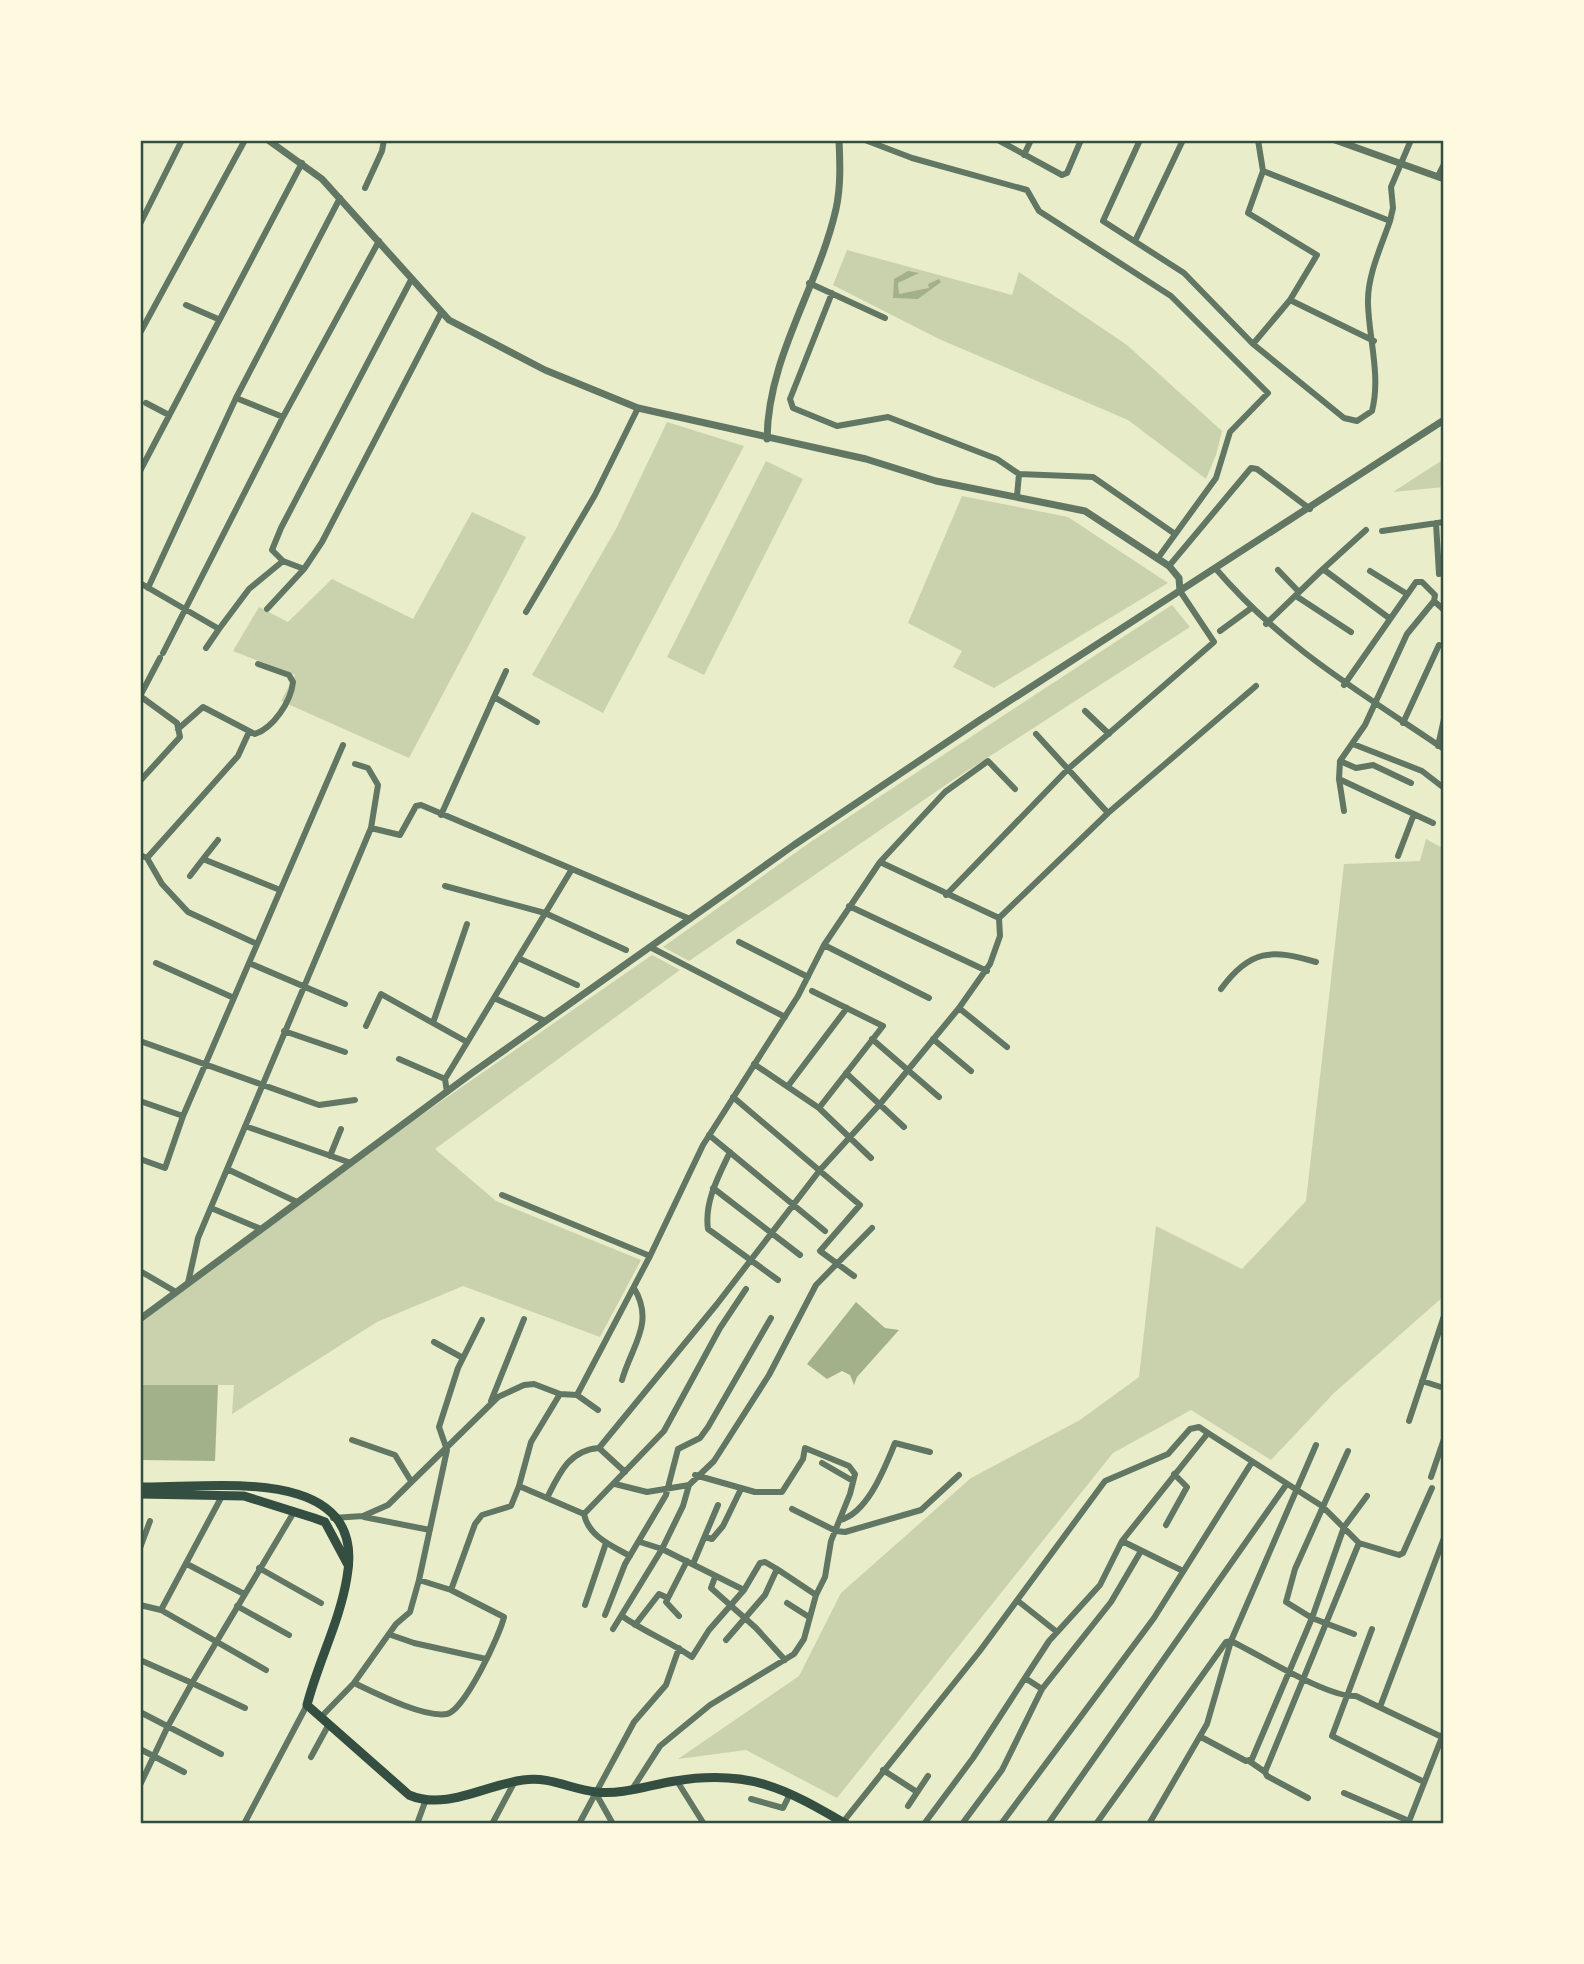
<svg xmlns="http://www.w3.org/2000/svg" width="1584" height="1964" font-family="Literata,serif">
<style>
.green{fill:#cad2ad}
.water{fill:#a3b18a}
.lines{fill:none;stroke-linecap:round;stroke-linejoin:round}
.minor{stroke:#617663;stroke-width:6}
.tertiary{stroke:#617663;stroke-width:7}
.secondary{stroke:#344e41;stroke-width:9}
.neatline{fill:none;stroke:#344e41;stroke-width:2.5}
</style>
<rect width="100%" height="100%" fill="#e9edc9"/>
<!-- green -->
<path class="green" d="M847 250 1012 295 1019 272 1127 345 1222 431 1216 455 1206 479 1128 420 939 339 833 285Z
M667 422 744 446 603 713 532 675 617 527Z
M1444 459V487L1393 492Z
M766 461 803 479 704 675 667 657Z
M962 496 1068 517 1168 583 994 688 953 667 962 651 908 623Z
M472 512 526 537 409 758 281 701 295 675 233 651 259 607 288 622 332 579 413 619Z
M1172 605 1190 627 953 780 689 961 663 947 812 841Z
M1426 839 1444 849V1296L1334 1393 1271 1460 1191 1410 1113 1453 837 1798 746 1750 678 1759 799 1676 841 1593 971 1478 1080 1420 1139 1377 1156 1226 1242 1269 1306 1201 1344 864 1420 861Z
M652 955 680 970 435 1149 496 1201 641 1260 600 1337 463 1286 377 1322 232 1414 234 1385H140V1323L397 1132Z"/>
<!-- water -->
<path class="water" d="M908 271 919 273 898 283 899 294 929 288 928 284 939 279 941 282 918 299 893 298 894 279Z
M856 1302 885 1328 899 1330 857 1377 854 1385 850 1375 842 1371 827 1379 807 1364Z
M140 1385H218L215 1461 140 1460Z"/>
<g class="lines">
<!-- minor -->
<path class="minor" d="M865 140 912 158 1027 190 1039 211 1171 296 1268 393 1230 432 1216 478 1158 558
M998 140 1062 175 1067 173 1081 140
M1140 140 1103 221 1184 273 1253 344 1290 300 1317 255 1248 213 1263 171 1258 140
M1024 155 1031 140
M1438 176 1444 164
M365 188 382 151 384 140
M1390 221 1393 208 1391 187 1411 140
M140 224 182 140
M1135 241 1183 140
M411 280 281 528 272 550 283 561 304 569 322 542 441 313
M809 283 885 318
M832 293 790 399 793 408 837 426 888 417 997 459 1019 474 1093 477 1175 534
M1290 300 1374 341
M186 305 218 319
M140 333 245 140
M1253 344 1344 418 1357 421 1372 411C1381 376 1369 339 1368 304 1367 276 1381 247 1390 221L1263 171
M236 398 340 198
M146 403 169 415
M140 471 302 163
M1017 496 1019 474
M1436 523 1439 574
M1382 531 1444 522
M1169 566 1251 468 1257 469 1310 509
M1216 569C1285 649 1359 691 1444 749
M1323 569 1366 530
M1278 570 1299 592
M1370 571 1407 594
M140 583 219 629 206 648
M148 588 236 398 283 417
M1296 596 1351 632
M1434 601 1444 610
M267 609 304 569
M526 612 595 495 638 408
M1266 624 1323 569 1389 618
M219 629 249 589 283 561
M1220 631 1250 609
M163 653 283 417 379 241
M506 671 494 697 537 722
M1344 685 1416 582H1422L1435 595 1434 601 1407 634 1365 725 1340 761 1339 779 1344 811
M1085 711 1109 734
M1403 723 1439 645
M178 729 203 707 255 734C273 728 291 702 293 682L289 675 258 664
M1036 734 1108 813
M1353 744 1422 771 1444 788
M1438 746 1444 719
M1340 761 1356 768 1373 765 1411 783
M1339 779 1433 823
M140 781 180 737 177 723 140 696 160 658
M441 815 494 697
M371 828 400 835 416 806 421 805 690 919
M140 855 147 858 238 756 249 732
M1398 856 1414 814
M147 858 162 884 188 912 257 944
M203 859 218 840
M880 862 999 918
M190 876 203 859 280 890
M445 886 545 913 626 950
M946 895 1068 769 1214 642 1180 591
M849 906 987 971
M739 942 808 977
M824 945 929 998
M650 947 785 1017
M518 958 577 985
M156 963 234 998
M249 963 345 1004
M1221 989C1250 949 1272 949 1316 962
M812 991 883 1026 819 1108
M494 998 545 1021
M959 1008 1007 1047
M433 1023 467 924
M366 1026 381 994 467 1042
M284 1031 345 1052
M872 1039 939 1097
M933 1039 971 1071
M140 1041 319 1105 355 1100
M399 1059 445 1079
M754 1064 819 1108 871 1158
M846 1073 904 1127
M788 1086 847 1008
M447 1092 445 1079 572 869
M733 1097 860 1205 820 1251 854 1276
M140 1101 183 1116
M245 1126 351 1163
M709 1135 825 1231
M730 1152C719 1175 704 1202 708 1229L778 1280
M330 1156 341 1129
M140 1159 165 1168 183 1116 343 745
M227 1169 297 1202
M713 1188 800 1255
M502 1195 650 1256
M211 1208 261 1229
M140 1271 176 1292
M188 1283 198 1238 371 828 378 785 368 768 355 764
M434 1342 463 1358
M622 1380C632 1345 655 1323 634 1288
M1422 1381 1444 1388
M560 1394 531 1442 519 1486 584 1514C588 1536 612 1546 630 1556
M577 1395 650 1256 703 1145 798 996 824 945 880 862 945 792 988 761 1015 789
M491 1401 524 1319
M1409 1421 1444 1316
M352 1440 395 1455 411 1481
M1348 1451 1295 1569 1286 1602 1312 1618 1354 1634
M822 1463 853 1481
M625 1472 599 1448 717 1304 820 1170 880 1104 959 1008 990 964 1000 936 999 918 1108 813 1256 686
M1431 1477 1444 1439
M615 1484 647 1492 689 1485 714 1461 769 1375 816 1285 872 1228
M547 1498C559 1474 569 1450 599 1448
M792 1509 836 1531 845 1532 921 1510 959 1475
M584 1514 664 1431 720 1328 746 1289
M364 1517 430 1530
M333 1518 363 1516 388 1505 498 1397 524 1385 534 1384 560 1394 577 1395 598 1410
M840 1520C868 1513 885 1467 895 1443L930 1452
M1166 1525 1187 1487 1174 1474
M705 1537 712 1539 723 1526 741 1489
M1122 1541 1183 1571
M640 1542 662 1549 744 1590 760 1563 765 1562 777 1569
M140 1548 150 1521
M187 1564 244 1594
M693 1564 718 1505
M259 1568 321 1603
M715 1577 711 1588 756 1628 785 1660
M419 1580 447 1450 439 1427 458 1368 482 1320
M1018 1601 1057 1632
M787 1603 809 1617
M140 1605 161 1610 222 1496
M585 1605 606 1543
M237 1606 289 1635
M161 1610 266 1670
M605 1615 625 1564 666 1495 678 1449 700 1438 708 1427 771 1318
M622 1616C644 1632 669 1641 692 1657L709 1630 744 1590
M679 1616 666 1602 687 1561
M635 1625 659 1594 668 1598
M613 1629 662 1549 683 1506 689 1485
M1372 1629 1332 1736 1424 1782
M391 1635 414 1643 486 1659
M726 1640 765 1595 777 1569 816 1595
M140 1660 192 1683 294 1512
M1025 1678 1042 1689
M354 1683C375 1693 424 1718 447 1714 464 1711 500 1635 504 1617L451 1590
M1380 1707 1444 1538
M140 1712 221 1754
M321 1717 354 1683 396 1624 410 1612 419 1580 451 1590 475 1524 482 1515 511 1506 519 1486
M1201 1737 1246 1761 1252 1759 1312 1618 1344 1527 1367 1496
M140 1749 184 1772
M311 1757 329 1724
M1249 1761 1265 1772
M883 1770 917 1792
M677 1781 704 1824
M140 1785 168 1726 192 1683 245 1708
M631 1791 660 1746 710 1705 794 1654 804 1639 816 1595 825 1577 831 1541 850 1494 855 1474 849 1466 805 1448 803 1459 782 1492H755L695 1475
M595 1792 613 1824
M1344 1793 1409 1821
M1308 1798 1267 1776 1265 1772 1359 1543
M751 1799 783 1808 790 1794
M908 1806 928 1776
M843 1822 979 1652 1105 1481 1168 1454 1190 1429 1199 1427 1208 1433
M244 1824 307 1705
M417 1824 425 1802
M492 1824 515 1781
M579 1824 634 1722 666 1685 679 1648
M924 1824 973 1758 1049 1641 1100 1585 1122 1541 1208 1433 1322 1506 1359 1543 1399 1555 1403 1553 1432 1488
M962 1824 1002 1770 1042 1689 1111 1602 1141 1551
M1001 1824 1154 1618 1252 1462
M1048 1824 1286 1485
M1096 1824 1226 1642 1231 1641C1260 1655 1328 1698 1356 1696L1444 1738
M1149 1824 1207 1724 1231 1641 1316 1445
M1408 1824 1444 1732"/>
<!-- tertiary -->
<path class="tertiary" d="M268 140 322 179 449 320 545 370 638 408 866 459 936 481 1085 511 1169 566 1179 578 1180 591
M1335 140 1444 179
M767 439C768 356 818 288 836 209 841 186 840 163 839 140
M140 1319 472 1073 794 845 980 720 1444 420"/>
<!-- secondary -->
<path class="secondary" d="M140 1487C207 1489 368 1461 347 1577 340 1621 318 1662 307 1705L409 1795C446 1811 485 1785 523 1780 550 1776 570 1789 596 1792 623 1795 649 1785 675 1781 748 1769 785 1788 846 1824
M140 1494 244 1496 314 1518 325 1522 348 1565"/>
</g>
<!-- border -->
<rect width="1584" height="1964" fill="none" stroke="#fefae0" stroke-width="284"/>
<rect x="142" y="142" width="1300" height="1680" class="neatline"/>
</svg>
